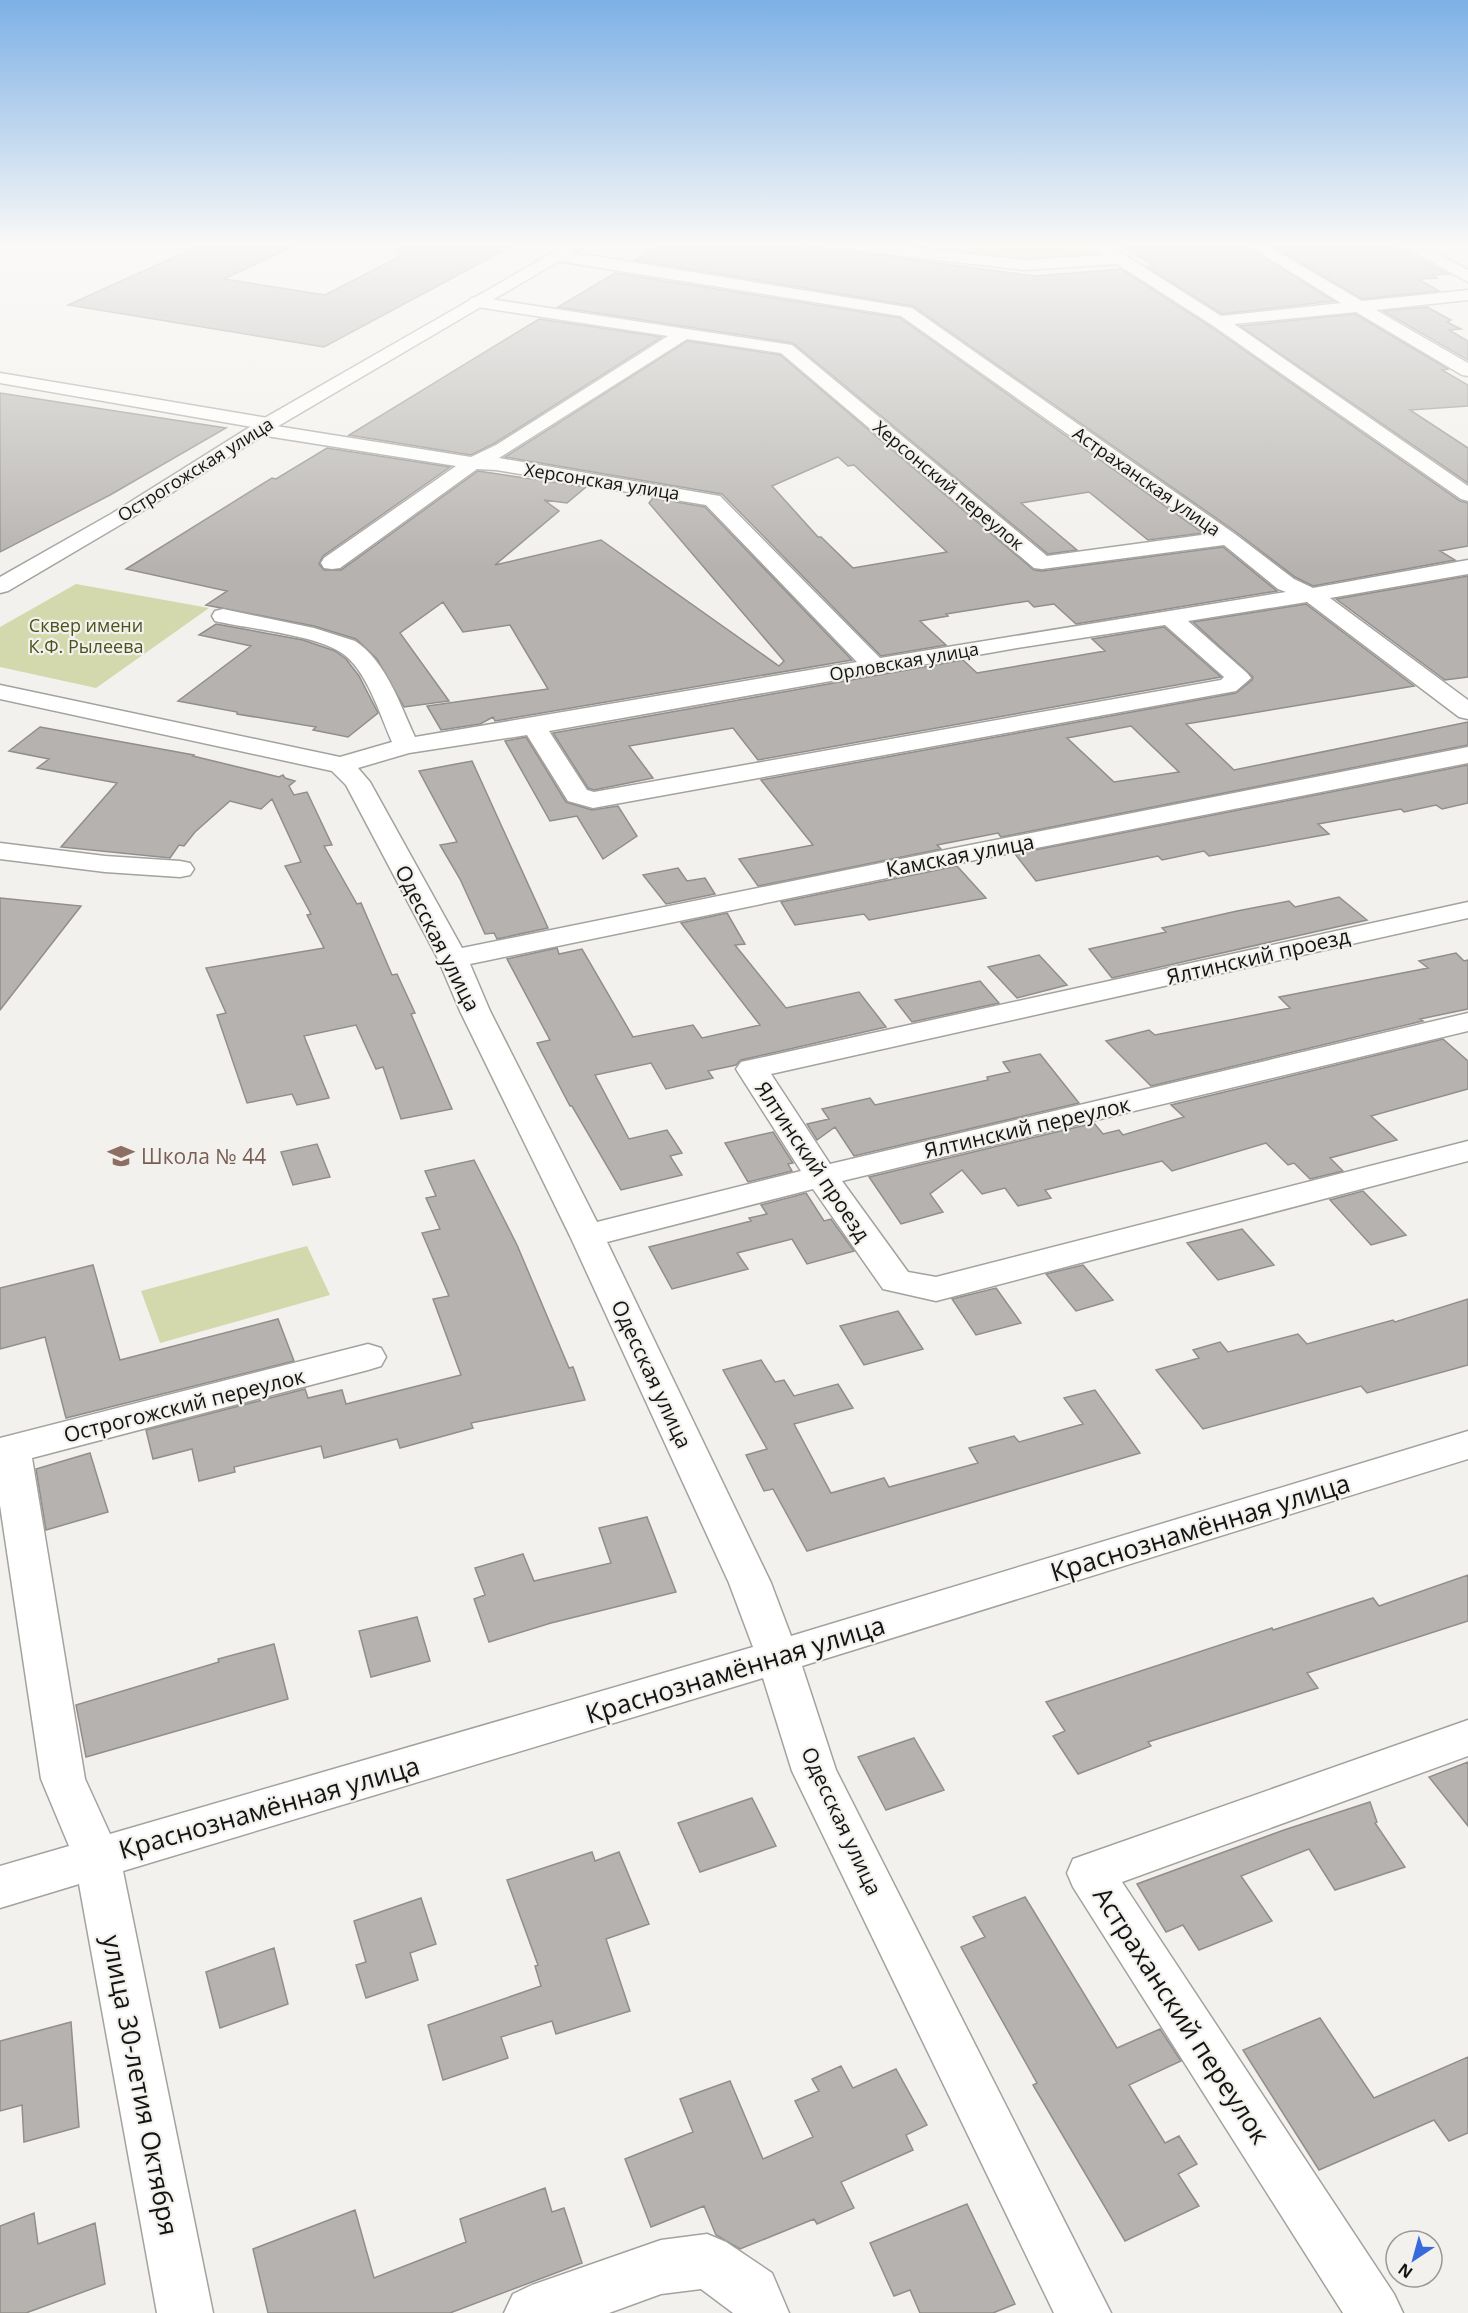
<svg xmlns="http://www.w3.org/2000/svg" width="1468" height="2313" font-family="'Open Sans',sans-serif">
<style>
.green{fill:#d3d9ac}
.building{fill:#b5b2af;stroke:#918e8b;stroke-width:1.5;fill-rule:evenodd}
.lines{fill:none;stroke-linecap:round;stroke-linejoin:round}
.street-casing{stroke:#a3a29e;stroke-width:3}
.secondary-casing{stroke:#a3a29e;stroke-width:3}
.street{fill:#fff;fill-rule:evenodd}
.secondary{fill:#fff;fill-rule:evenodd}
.labels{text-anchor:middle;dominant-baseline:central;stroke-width:4.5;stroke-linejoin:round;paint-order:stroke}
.far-street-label{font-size:18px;fill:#141413;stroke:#f3f1ed}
.far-park-label{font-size:18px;fill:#4c521a;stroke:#f3f1ed}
.street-label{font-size:21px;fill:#141413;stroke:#f3f1ed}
.education-label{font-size:21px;fill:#785e54;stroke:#f3f1ed;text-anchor:start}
.near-street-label{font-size:26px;fill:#141413;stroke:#f3f1ed}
</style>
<rect width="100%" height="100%" fill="#f3f1ed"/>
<!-- green -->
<path class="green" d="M952 245H1085L1099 254 1097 258 1010 260 940 254Z
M76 584 209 608 96 688 0 667V627Z
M307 1246 330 1295 160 1343 141 1291Z"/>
<!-- building -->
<path class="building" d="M201 245H296L224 279 325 295 397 258V245H514L324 347 68 305Z
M660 245H803L1035 276 1121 269 1211 327 1460 501 1468 503V546L1440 551 1455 560 1313 586 1295 577 1236 532 913 306 635 260Z
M1121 245H1245L1334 301 1222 314 1147 267 1154 266Z
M1271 245H1392L1448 274 1433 275 1437 278 1418 279 1439 291 1362 299Z
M615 273 900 318 1203 533 1148 540 1089 492 1021 503 1077 550 1048 554 793 343 558 307Z
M1427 307 1451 320 1447 322 1461 329 1449 330 1468 341V360L1383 311Z
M1355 314 1448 369 1442 370 1468 385V406L1410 410 1468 448V483L1240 326Z
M539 319 662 337 495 443 471 455 349 435Z
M687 341 780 355 1034 570 1042 571 1223 547 1277 591 1076 624 1054 604 1034 607 1028 601 946 614 948 616 920 621 946 645 881 656 722 494 505 457ZM838 457 848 466 854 465 947 552 853 568 821 537H818L772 486Z
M0 393 96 408 226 428 110 495 0 552Z
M327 448 450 467 323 556 319 564 324 570H341L478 471 586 487 567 503 544 500 559 511 495 565 601 540 779 666 784 661 649 503 653 498 705 507 852 660 495 721 493 717 480 724 441 730 427 706 548 689 510 625 463 632 443 602 400 633 449 701 404 707 377 659 356 639 314 626 206 605 227 591 126 569 272 478 276 479Z
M1468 576V677L1445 680 1336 599Z
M1306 604 1414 686 1186 724 1234 770 1468 722V745L1001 837 998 833 937 845 941 849 758 886 739 859 813 845 761 780 1236 693 1252 680 1253 677 1193 622ZM1131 726 1179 772 1114 782 1067 738Z
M216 624 303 640 335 651 346 659 359 676 378 713 348 737 313 730 316 727 237 714V712L178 701 251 646 199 635Z
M1164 627 1221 677 758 760 733 728 629 746 653 778 594 790 588 788 553 733 963 660 977 673 1105 651 1092 639Z
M40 727 194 755 193 756 279 777 283 775 285 778 295 781 289 786 294 795 307 792 332 845 324 846 357 904 361 903 392 975 397 974 415 1013 411 1014 452 1109 401 1119 383 1067 376 1069 356 1025 304 1036 329 1098 297 1105 292 1094 247 1103 217 1015 226 1013 206 968 324 948 307 915 311 914 285 866 301 862 272 799 261 809 230 801 195 832 184 846 179 845 170 858 61 847 117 783 37 768 49 759 9 751Z
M526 737 566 802 592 810 618 806 637 836 603 859 577 816 550 821 505 741Z
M472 761 502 827 548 928 497 939 494 933 485 934 460 879 440 845 457 842 419 771Z
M1468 765V803L1442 809 1436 805 1404 812 1401 809 1318 824 1329 834 1209 856 1204 851 1162 860 1158 856 1036 881 1015 854Z
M957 866 986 898 869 920 864 914 795 925 781 902Z
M678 868 687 881 705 878 715 894 666 904 643 875Z
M1339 897 1367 920 1112 978 1089 949 1166 932 1162 928 1237 911 1289 901 1295 907Z
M0 898 81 906 0 1010Z
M727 913 745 944 735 945 786 1008 859 992 886 1027 741 1060 736 1065 708 1071 713 1078 666 1089 651 1063 595 1075 629 1139 667 1130 682 1153 670 1156 682 1175 621 1190 572 1106H570L537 1043 550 1040 507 959 557 948 559 954 582 949 633 1037 693 1025 702 1038 760 1025 681 923Z
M1456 953 1464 961 1468 960V1009L1420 1019 1423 1021 1151 1086 1106 1041 1149 1030 1155 1035 1290 1008 1279 997 1428 968 1419 961Z
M1039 955 1067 985 1017 998 988 967Z
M980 981 999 1003 912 1022 895 1000Z
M1443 1039 1468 1061V1089L1371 1116 1397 1140 1330 1158 1343 1171 1310 1179 1294 1163 1288 1165 1266 1143 1172 1171 1162 1161 1045 1190 1051 1198 1018 1206 1005 1188 982 1194 962 1170 930 1194 943 1212 901 1224 869 1177 1094 1123 1103 1134 1119 1130 1123 1135 1184 1117 1171 1105Z
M1040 1054 1079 1103 854 1156 835 1127 817 1140 807 1124 829 1119 822 1109 870 1098 875 1105 988 1080 987 1077 1010 1072 1003 1062Z
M773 1132 793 1163 788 1164 792 1171 748 1182 725 1143Z
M317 1144 330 1177 293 1185 281 1152Z
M474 1160 517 1245 569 1368 573 1367 585 1400 471 1423 473 1428 400 1448 397 1439 324 1458 321 1446 234 1467 235 1472 199 1481 192 1449 153 1459 146 1430 305 1389 308 1398 342 1390 346 1404 461 1375 433 1299 449 1296 422 1233 440 1229 426 1198 436 1196 425 1171Z
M1363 1191 1406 1235 1371 1245 1330 1200Z
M806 1193 824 1221 831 1219 854 1251 807 1264 792 1239 737 1253 748 1269 672 1289 649 1247 751 1221 749 1218 767 1214 761 1205Z
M1242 1229 1274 1265 1218 1280 1187 1243Z
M93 1265 120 1360 278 1319 294 1361 66 1418 45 1337 0 1349V1288Z
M1083 1265 1113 1300 1076 1311 1046 1274Z
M996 1288 1021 1323 976 1335 952 1299Z
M1468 1299V1365L1367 1393 1361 1386 1203 1429 1156 1370 1199 1358 1193 1350 1220 1342 1228 1352 1298 1334 1307 1344 1393 1320 1395 1322Z
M898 1311 923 1349 864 1365 840 1326Z
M761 1360 775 1382 784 1380 794 1396 838 1384 853 1408 794 1424 831 1493 884 1478 889 1487 978 1463 969 1448 1014 1436 1019 1442 1083 1424 1064 1398 1095 1390 1140 1453 807 1551 773 1489 764 1491 746 1455 767 1449 723 1370Z
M90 1453 108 1512 46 1530 36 1469Z
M647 1517 676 1592 551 1623 489 1642 474 1599 485 1595 475 1568 523 1554 534 1581 611 1563 599 1528Z
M1468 1575V1621L1307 1673 1318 1688 1148 1742 1151 1746 1078 1774 1053 1736 1065 1731 1046 1702 1272 1628 1273 1630 1373 1598 1379 1606Z
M417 1617 430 1661 371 1677 359 1631Z
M274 1644 288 1699 86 1757 76 1705 219 1662 218 1659Z
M914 1738 944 1790 886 1810 858 1757Z
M1468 1762V1826L1429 1777Z
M752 1798 776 1846 700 1872 678 1823Z
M1370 1802 1377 1822 1375 1823 1405 1867 1335 1890 1309 1849 1241 1876 1272 1921 1199 1950 1183 1925 1166 1932 1137 1884 1284 1830Z
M592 1852 595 1861 619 1852 649 1924 606 1939 630 2011 556 2034 552 2021 501 2037 508 2058 443 2080 428 2025 541 1986 535 1966 538 1965 507 1880Z
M1025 1897 1117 2048 1160 2029 1181 2061 1129 2085 1165 2143 1179 2136 1197 2164 1178 2174 1199 2206 1125 2241 1033 2085 1037 2083 961 1947 985 1937 973 1917Z
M421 1898 436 1944 410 1953 418 1980 366 1998 356 1965 366 1962 354 1921Z
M274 1948 288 2004 220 2028 206 1972Z
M1320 2018 1374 2098 1468 2057V2133L1449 2141 1434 2120 1319 2170 1243 2050Z
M71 2022 79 2127 24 2142 22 2105 0 2111V2041Z
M841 2066 853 2088 896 2069 927 2125 906 2135 913 2150 841 2182 854 2208 817 2224 814 2219 740 2249 716 2235 704 2206 651 2227 625 2159 693 2132 680 2099 730 2081 763 2159 813 2137 795 2101 819 2091 812 2079Z
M545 2188 552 2212 564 2208 582 2263 450 2313H268L253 2249 355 2210 374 2278 466 2242 460 2219Z
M967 2204 1015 2304 993 2313H920L910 2290 894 2296 870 2243Z
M34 2213 38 2244 95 2223 105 2284 26 2313H0V2226Z"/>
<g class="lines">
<!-- street casing -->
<g class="street-casing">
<path id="street" d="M843 245H893L1024 260 1104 255 1090 245H1109L1221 316 1341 303 1247 245H1266L1362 301 1468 290V300L1376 310 1468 363V376L1462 375 1356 312 1234 324 1468 486V501L1461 499 1212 325 1117 264 1024 270 851 250Z
M1401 245H1421L1468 270V282Z
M557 252 601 257 912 308 1235 534 1294 579 1313 588 1468 560V574L1330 598 1468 700V719L1459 717 1307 602 1188 621 1247 673 1251 678 1236 691 593 808 568 801 527 735 409 753 358 768 370 782 462 948 955 848 1468 747V763L955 864 470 964 490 1011 597 1222 801 1171 736 1069 741 1062 1468 902V918L771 1074 830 1164 1468 1013V1031L842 1181 908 1272 936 1277 1468 1141V1161L936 1301 883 1289 813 1189 607 1242 771 1583 791 1636 1468 1431V1459L802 1666 836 1770 1111 2313H1054L792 1771 763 1678 123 1871 213 2313H157L79 1884 0 1908V1866L69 1846 41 1779 0 1505V1438L368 1344 381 1348 386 1357 381 1366 368 1370 32 1458 85 1779 110 1834 753 1647 729 1583 570 1236 460 1011 438 959 346 785 332 771 0 699V685L340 757 392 742C381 717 368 675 347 657 324 635 248 629 215 621L212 616 215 611 223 609 314 628 355 641C386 661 400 705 415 737L857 662 706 505 496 470 477 469 340 568 332 569 324 568 321 563 324 558 456 466 260 435 253 433 250 429 252 427 0 383V373L268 418 275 420 276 426 471 457 496 445 668 336 471 306 469 302 471 298 477 297 792 345 1047 556 1209 534 901 316 551 260 549 257ZM687 339 781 353 1034 568 1042 569 1224 545 1278 589 1286 592 880 658 720 496 499 458ZM1165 625 1224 677 1221 680 594 792 587 790 549 731 1017 648Z
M0 843 105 856 180 861 190 863 194 869 190 875 180 877 105 872 0 859Z
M1468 1720V1756L1122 1882 1394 2294 1403 2313H1343L1073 1887 1067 1873 1073 1859Z
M707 2234 726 2242 772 2273 789 2313H733L701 2289 661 2294 609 2313H504L513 2294 532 2285 661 2240Z"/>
</g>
<!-- secondary casing -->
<g class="secondary-casing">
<path id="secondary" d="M566 245H586L275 428 125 522 8 591 0 593V577L111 514 261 420Z"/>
</g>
<!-- street -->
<use href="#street" class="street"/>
<!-- secondary -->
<use href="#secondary" class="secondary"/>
</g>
<!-- sky -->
<linearGradient id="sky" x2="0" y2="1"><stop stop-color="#7db0e6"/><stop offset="0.43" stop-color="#faf9f7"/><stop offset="1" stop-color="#faf9f7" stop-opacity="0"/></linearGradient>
<rect width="1468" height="569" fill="url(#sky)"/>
<!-- icons -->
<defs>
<g id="school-bare" transform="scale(2.07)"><path d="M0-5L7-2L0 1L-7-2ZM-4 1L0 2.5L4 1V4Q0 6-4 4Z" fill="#8d6e63" stroke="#f3f1ed" stroke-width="2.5" paint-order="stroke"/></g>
</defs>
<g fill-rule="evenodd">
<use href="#school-bare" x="121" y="1156"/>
</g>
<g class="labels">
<!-- far-street labels -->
<g class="far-street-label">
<text transform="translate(195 469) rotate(-32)">Острогожская улица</text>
<text transform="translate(602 481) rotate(9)">Херсонская улица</text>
<text transform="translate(1147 481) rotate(35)">Астраханская улица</text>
<text transform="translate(949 485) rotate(40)">Херсонский переулок</text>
<text transform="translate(904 661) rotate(-10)">Орловская улица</text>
</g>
<!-- far-park labels -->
<g class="far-park-label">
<text x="86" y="625">Сквер имени<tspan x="86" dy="21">К.Ф. Рылеева</tspan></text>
</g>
<!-- street labels -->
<g class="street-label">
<text transform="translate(960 855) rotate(-11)">Камская улица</text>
<text transform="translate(438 938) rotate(63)">Одесская улица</text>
<text transform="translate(1258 956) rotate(-13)">Ялтинский проезд</text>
<text transform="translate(1027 1127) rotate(-13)">Ялтинский переулок</text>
<text transform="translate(813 1161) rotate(56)">Ялтинский проезд</text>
<text transform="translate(652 1374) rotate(65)">Одесская улица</text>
<text transform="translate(184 1405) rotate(-14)">Острогожский переулок</text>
<text transform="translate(842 1821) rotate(65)">Одесская улица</text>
</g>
<!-- education labels -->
<g class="education-label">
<text x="141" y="1156">Школа № 44</text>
</g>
<!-- near-street labels -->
<g class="near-street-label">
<text transform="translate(1200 1527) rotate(-17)">Краснознамённая улица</text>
<text transform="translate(735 1669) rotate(-17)">Краснознамённая улица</text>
<text transform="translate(269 1807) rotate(-16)">Краснознамённая улица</text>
<text transform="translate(1182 2015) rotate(57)">Астраханский переулок</text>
<text transform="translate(141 2085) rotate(79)">улица 30-летия Октября</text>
</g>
</g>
<!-- north arrow -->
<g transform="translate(1414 2259) rotate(216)"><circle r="28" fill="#f3f1ed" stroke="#9a9996" stroke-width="1.5"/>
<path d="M0-4.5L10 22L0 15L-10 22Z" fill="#376bdb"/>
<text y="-9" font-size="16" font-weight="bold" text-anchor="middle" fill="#141413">N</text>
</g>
</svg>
